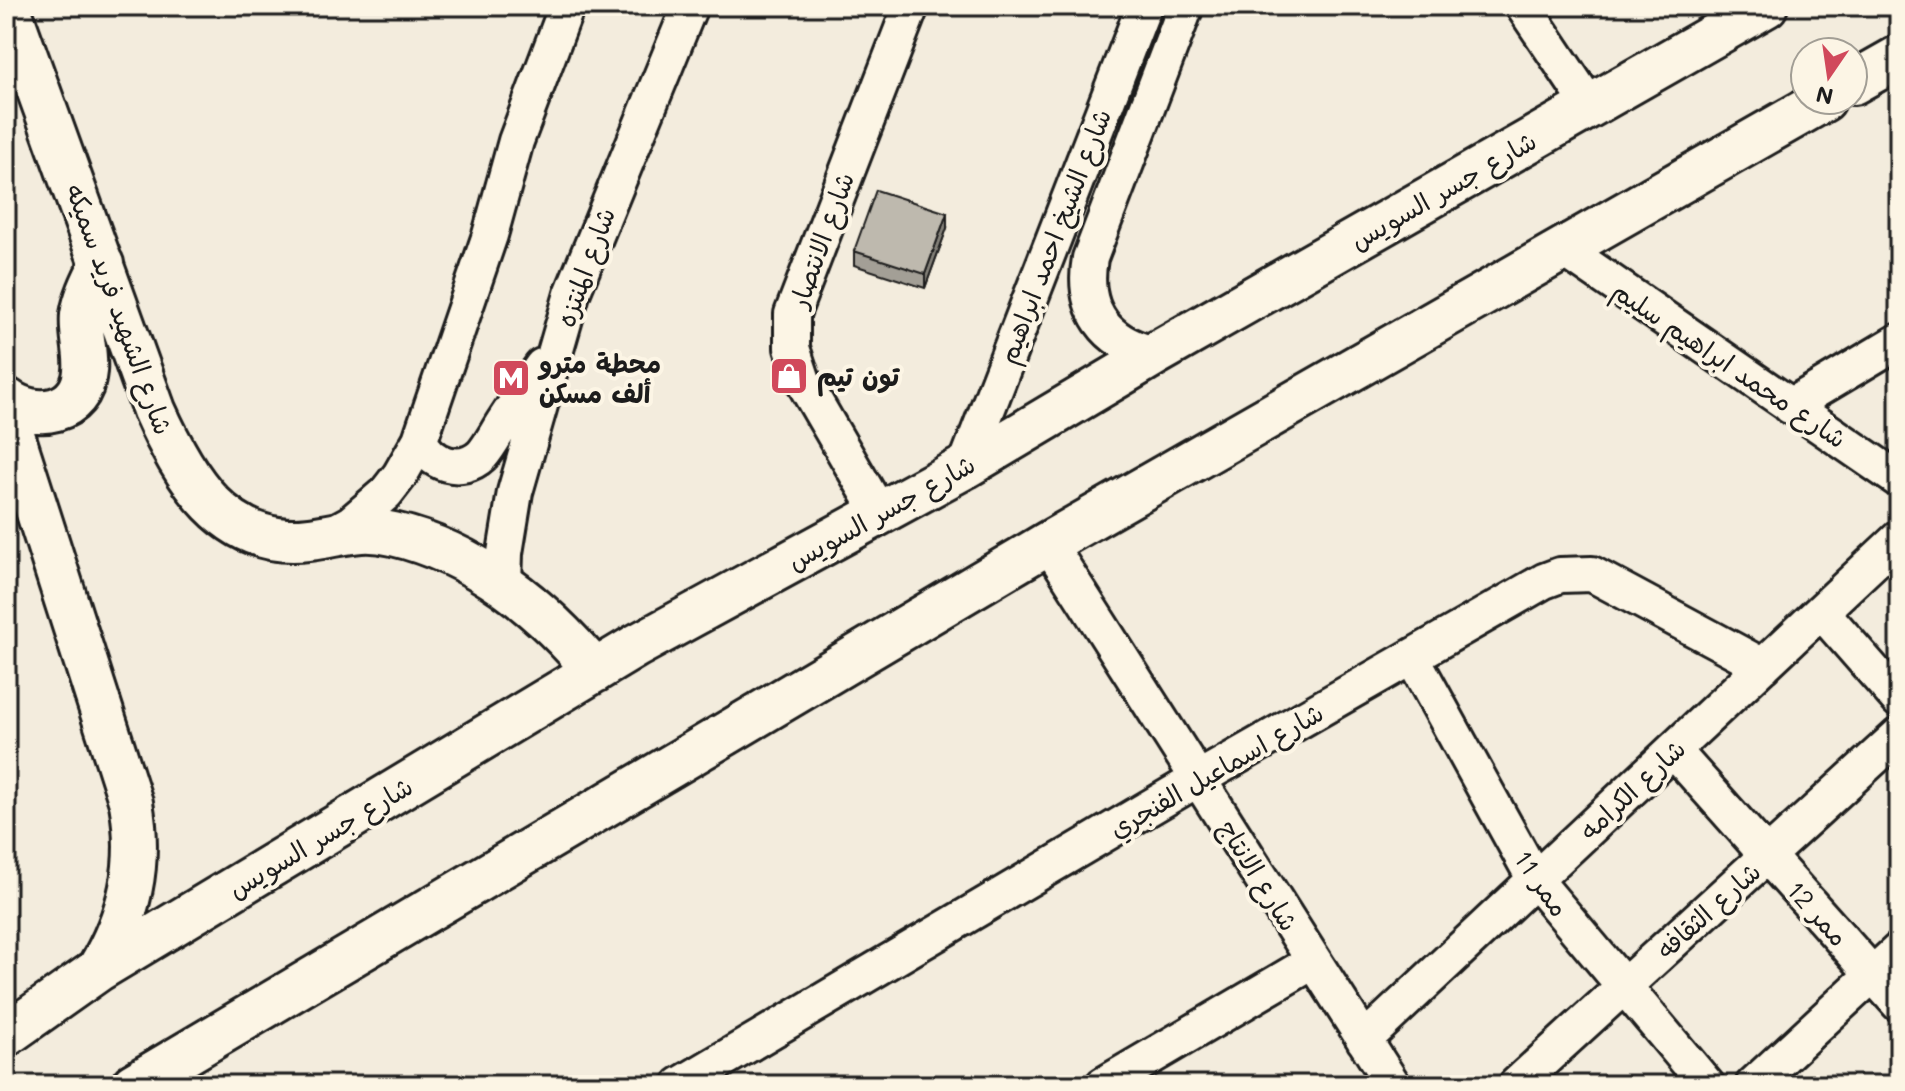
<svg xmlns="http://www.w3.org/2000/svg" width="1905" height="1091" font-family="Mali,'Playpen Sans Arabic',sans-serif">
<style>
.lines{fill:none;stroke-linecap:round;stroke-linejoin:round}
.minor-casing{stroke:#1c1c1c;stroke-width:40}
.major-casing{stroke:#1c1c1c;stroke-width:48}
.minor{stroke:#fcf5e5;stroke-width:34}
.major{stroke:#fcf5e5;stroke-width:42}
.wall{fill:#a39f96;stroke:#1c1c1c;stroke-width:2}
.shaded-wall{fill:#85827a;stroke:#1c1c1c;stroke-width:2}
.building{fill:#beb9ae;stroke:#1c1c1c;stroke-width:2}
.labels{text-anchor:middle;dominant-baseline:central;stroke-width:8;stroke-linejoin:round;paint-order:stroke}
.street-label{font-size:26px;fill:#1c1c1c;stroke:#fcf5e5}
.poi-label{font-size:26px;font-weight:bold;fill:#1c1c1c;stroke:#fcf5e5;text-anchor:start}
</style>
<rect width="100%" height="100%" fill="#f3ecdd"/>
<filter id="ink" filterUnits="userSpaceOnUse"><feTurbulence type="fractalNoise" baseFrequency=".0125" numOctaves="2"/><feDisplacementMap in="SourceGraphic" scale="16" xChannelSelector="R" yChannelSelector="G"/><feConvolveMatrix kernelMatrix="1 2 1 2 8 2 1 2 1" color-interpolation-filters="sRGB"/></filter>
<g filter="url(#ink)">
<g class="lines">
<!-- minor casing -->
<g class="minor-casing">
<path id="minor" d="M1523 6 1590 106
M1562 248 1899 480
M1155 354C1105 343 1081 309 1090 258L1186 6
M1790 406 1899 341
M420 440C430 464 461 475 482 455 490 446 496 434 503 423 515 404 528 385 542 366
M965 467 1144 6
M879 512 803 381 792 348V314L911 6
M331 534 351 523 386 493 400 475 420 440 490 235 516 141 567 6
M1048 543 1393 1085
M504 584 505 553 515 492 572 294 690 6
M1821 611 1899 700
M1412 657 1535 880 1707 1085
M1673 750 1899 1004
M1364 1040 1899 538
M680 1085 1198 779 1544 581 1560 575 1592 574 1763 666
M1103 1085 1314 961
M1516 1085 1899 735
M1753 1085 1899 950"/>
</g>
<!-- major casing -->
<g class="major-casing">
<path id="major" d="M8 6 154 410C183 475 225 550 309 539 341 535 360 526 393 534 475 553 543 608 595 671
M1853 83 1899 57
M6 399C35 421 82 414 85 371 87 353 80 334 82 315 85 297 93 280 102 264
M6 413 131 803C142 864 130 916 98 970
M6 1035 98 970 636 646 965 467 1155 354 1766 6
M133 1085 1048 543 1824 100"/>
</g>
<!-- minor -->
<use href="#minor" class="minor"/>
<!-- major -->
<use href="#major" class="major"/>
</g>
<!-- wall -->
<path class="wall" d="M947 228 925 288 854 265V251Z"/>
<!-- shaded-wall -->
<path class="shaded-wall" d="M947 213V228L925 288V274Z"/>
<!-- building -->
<path class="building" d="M876 190 947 213 925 274 854 251Z"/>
</g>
<!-- icons -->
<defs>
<g id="shop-square" transform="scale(2)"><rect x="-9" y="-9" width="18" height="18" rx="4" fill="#d1495b" stroke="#fcf5e5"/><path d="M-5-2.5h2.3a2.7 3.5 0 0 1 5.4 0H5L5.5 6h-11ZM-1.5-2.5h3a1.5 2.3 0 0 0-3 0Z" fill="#fff"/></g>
<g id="metro-square" transform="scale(2)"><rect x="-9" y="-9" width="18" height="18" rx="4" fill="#d1495b" stroke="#fcf5e5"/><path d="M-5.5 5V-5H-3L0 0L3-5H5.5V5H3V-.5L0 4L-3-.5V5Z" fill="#fff"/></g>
</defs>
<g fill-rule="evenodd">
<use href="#shop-square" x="789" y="376"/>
<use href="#metro-square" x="511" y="378"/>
</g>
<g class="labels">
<!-- street labels -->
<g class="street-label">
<text transform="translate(1443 190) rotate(-30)">شارع جسر السويس</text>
<text transform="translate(1054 236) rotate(-69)">شارع الشيخ احمد ابراهيم</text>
<text transform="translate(821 240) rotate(-70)">شارع الانتصار</text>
<text transform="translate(585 267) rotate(-70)">شارع المنتزه</text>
<text transform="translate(120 309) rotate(70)">شارع الشهيد فريد سميكه</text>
<text transform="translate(1730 364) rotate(34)">شارع محمد ابراهيم سليم</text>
<text transform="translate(881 512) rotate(-29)">شارع جسر السويس</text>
<text transform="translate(1216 770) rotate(-30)">شارع اسماعيل الفنجري</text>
<text transform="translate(1632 789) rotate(-43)">شارع الكرامه</text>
<text transform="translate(320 837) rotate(-31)">شارع جسر السويس</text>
<text transform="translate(1259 875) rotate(58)">شارع الانتاج</text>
<text transform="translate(1542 883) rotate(55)">ممر 11</text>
<text transform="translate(1708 910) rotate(-42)">شارع الثقافه</text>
<text transform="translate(1818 913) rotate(48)">ممر 12</text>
</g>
<!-- poi labels -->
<g class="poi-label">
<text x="539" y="363">محطة مترو<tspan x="539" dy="30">ألف مسكن</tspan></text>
<text x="817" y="376">تون تيم</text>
</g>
</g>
<!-- margin -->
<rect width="1905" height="1091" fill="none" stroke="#fcf5e5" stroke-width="32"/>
<rect x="16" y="16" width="1873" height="1059" fill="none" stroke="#1c1c1c" stroke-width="3" filter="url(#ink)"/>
<!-- north arrow -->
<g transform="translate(1829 76) rotate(193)"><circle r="38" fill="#fcf5e5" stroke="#a29e95" stroke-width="2"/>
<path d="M0-6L14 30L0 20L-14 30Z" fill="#d1495b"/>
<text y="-12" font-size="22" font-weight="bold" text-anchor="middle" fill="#1c1c1c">N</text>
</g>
</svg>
